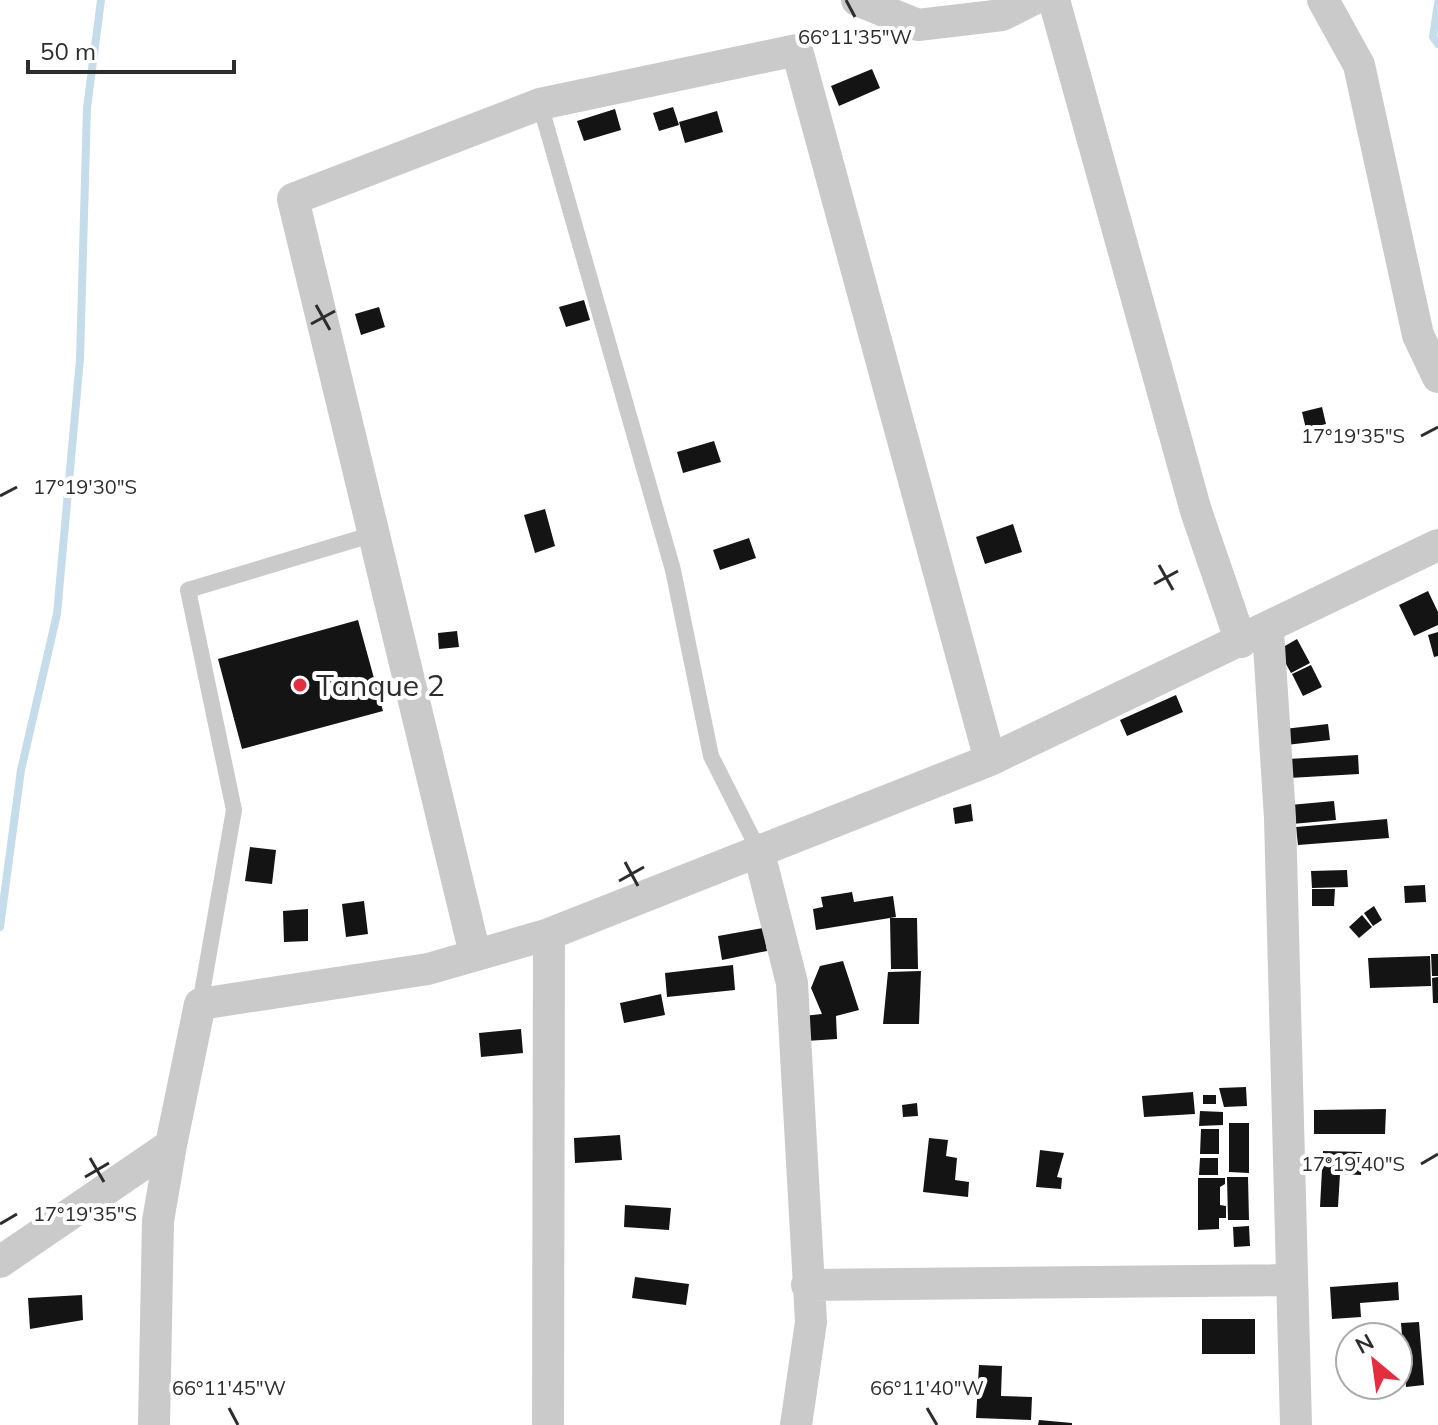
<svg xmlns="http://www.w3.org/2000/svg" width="1438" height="1425" font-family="Mulish,sans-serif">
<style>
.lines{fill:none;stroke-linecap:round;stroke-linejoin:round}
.stream{stroke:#c5ddeb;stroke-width:8}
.building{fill:#141414}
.lane{stroke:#cacaca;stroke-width:16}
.street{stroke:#cacaca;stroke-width:32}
.ticks{fill:none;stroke:#2d2d2d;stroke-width:3}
.poi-dot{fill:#e52d3f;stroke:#fff;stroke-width:3}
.labels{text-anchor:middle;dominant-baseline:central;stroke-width:8;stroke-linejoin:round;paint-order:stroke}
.poi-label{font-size:30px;fill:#2d2d2d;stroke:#fff;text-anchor:start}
.ticks-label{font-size:20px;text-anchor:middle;fill:#2d2d2d;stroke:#fff;stroke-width:8;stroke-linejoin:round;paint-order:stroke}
</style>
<rect width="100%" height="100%" fill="#fff"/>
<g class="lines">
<!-- stream -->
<path class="stream" d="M1438 3 1433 37 1438 44
M0 927 21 770 57 614 80 359 87 108 101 0"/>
</g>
<!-- building -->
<path class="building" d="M872 69 880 88 839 106 831 86Z
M673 107 679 125 659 131 653 113Z
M615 109 621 130 584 141 577 121Z
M717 111 723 132 685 143 679 122Z
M584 300 590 320 566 327 559 307Z
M379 307 385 327 361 335 355 314Z
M1322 407 1326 424 1306 429 1302 412Z
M714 441 721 462 683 473 677 452Z
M545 509 555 546 535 553 524 515Z
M1013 524 1022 552 985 564 976 537Z
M749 538 756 558 720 570 713 550Z
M1428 591 1438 612V625L1414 636 1399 605Z
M358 620 383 711 242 749 218 659Z
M457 631 459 647 439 649 438 633Z
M1438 632V656L1434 657 1428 635Z
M1297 639 1310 663 1291 673 1278 650Z
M1311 665 1322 687 1303 696 1292 674Z
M1176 695 1183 712 1127 736 1120 720Z
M1328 724 1330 740 1286 745 1284 729Z
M1358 755 1359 774 1289 778 1288 759Z
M1334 801 1336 820 1292 824 1290 805Z
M971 804 973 821 955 824 953 808Z
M1387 819 1389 838 1298 845 1296 827Z
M250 847 276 850 272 884 245 881Z
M1347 870 1348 887 1312 888 1311 871Z
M1425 885 1426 902 1405 903 1404 886Z
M1312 889H1335L1334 906H1312Z
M852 892 854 902 893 896 896 917 816 930 813 909 823 907 821 897Z
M364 901 368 934 346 937 342 904Z
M1374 906 1382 920 1373 926 1364 913Z
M308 909V941L284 942 283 911Z
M1362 915 1372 927 1359 938 1349 927Z
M890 918H917L918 969H891Z
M763 928 767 951 722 960 718 936Z
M1431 954H1438V976H1432Z
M1430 956 1431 986 1370 988 1368 958Z
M843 961 859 1010 836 1016 837 1039 806 1041 803 1016 822 1014 811 988 820 966Z
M733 965 735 990 667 997 665 973Z
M921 971 919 1024H883L888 972Z
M1438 977V1003H1433L1432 978Z
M661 994 665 1015 624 1023 620 1003Z
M521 1029 523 1053 481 1057 479 1033Z
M1246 1087 1247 1106 1224 1107 1219 1088Z
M1193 1092 1195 1114 1144 1117 1142 1096Z
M1203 1095H1216V1104H1203Z
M917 1103 918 1116 903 1117 902 1105Z
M1386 1109 1385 1134H1314V1110Z
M1200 1111 1223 1112V1125L1199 1126Z
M1229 1123H1249V1173L1229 1172Z
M1201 1129H1219V1154H1200Z
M620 1135 622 1160 575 1163 574 1138Z
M929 1138 948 1140 946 1156 957 1158 955 1180 969 1182 968 1197 923 1192Z
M1040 1150 1064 1153 1057 1177 1062 1178 1061 1189 1036 1187Z
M1323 1151 1362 1152 1361 1175 1340 1174 1338 1207H1320Z
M1200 1158H1218V1175H1199Z
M1227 1177H1248L1249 1220H1228Z
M1198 1178H1225V1184L1220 1187V1205L1226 1206V1218H1219V1229L1198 1230Z
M625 1205 671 1208 669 1230 624 1227Z
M1249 1226 1250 1246 1234 1247 1233 1227Z
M635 1277 689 1284 686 1305 632 1298Z
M1398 1282 1399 1300 1360 1303 1361 1317 1332 1319 1330 1287Z
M82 1295 83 1320 30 1329 28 1298Z
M1202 1319H1255V1354H1202Z
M1419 1322 1424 1385 1406 1387 1401 1323Z
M979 1365 1002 1366 1001 1396 1032 1397 1031 1420 976 1418Z
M1039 1420 1072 1423V1425H1038Z"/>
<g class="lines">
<!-- lane -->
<path class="lane" d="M540 104 673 570 711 756 758 849
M200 1004 234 810 188 590 374 534"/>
<!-- street -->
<path class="street" d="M857 0 918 25 1002 15 1032 0
M1054 0 1196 511 1241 642
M1323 0 1359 65 1418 335 1438 377
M1268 630 1280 818 1296 1425
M758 849 792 983 811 1322 796 1425
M475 954 293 199 540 104 797 50 990 760
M171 1145 200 1004 428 969 549 934 990 760 1438 545
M0 1262 171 1145 158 1221 154 1425
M807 1285 1290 1280
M548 1425 549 934"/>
</g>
<!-- ticks -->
<path class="ticks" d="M846 0 855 17M316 305 330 330M311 324 335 311M1421 436 1438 427M0 496 17 487M1159 565 1173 590M1154 584 1178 571M625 862 638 886M619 881 644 867M90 1158 104 1182M1421 1164 1438 1154M85 1177 109 1163M0 1224 17 1214M229 1408 238 1425M927 1408 937 1425"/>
<!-- markers -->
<circle class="poi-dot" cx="300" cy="685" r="8"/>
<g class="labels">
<!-- poi labels -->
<g class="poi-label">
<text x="316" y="685">Tanque 2</text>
</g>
</g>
<g class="ticks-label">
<text x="855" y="44">66°11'35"W</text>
<text x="1353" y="443">17°19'35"S</text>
<text x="85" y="494">17°19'30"S</text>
<text x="1353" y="1171">17°19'40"S</text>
<text x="85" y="1221">17°19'35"S</text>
<text x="229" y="1395">66°11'45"W</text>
<text x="927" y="1395">66°11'40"W</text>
</g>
<!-- north arrow -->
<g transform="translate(1374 1361) rotate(331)"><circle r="38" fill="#ffffff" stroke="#ababab" stroke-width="2"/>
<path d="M0-6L14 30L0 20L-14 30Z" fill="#e52d3f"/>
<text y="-12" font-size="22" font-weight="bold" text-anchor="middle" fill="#2d2d2d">N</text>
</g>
<!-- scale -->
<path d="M28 60v12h206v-12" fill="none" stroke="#2d2d2d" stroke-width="4"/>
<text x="40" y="60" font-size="24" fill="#2d2d2d" stroke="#ffffff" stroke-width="6" paint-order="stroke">50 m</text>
</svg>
